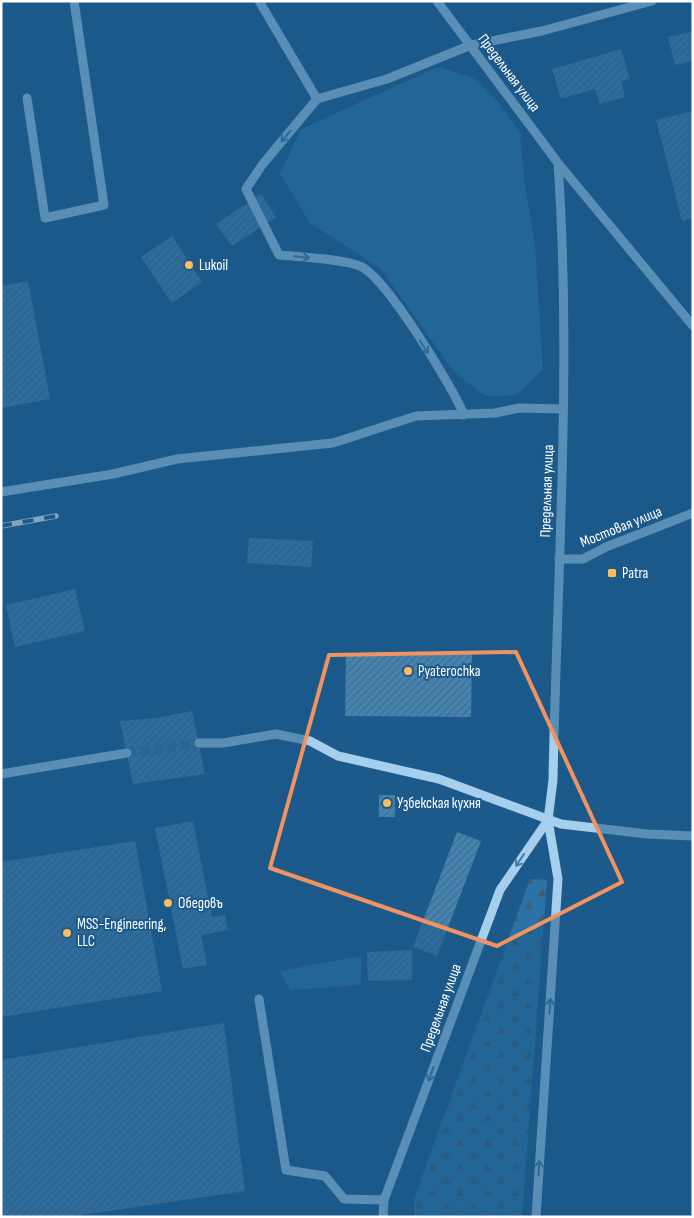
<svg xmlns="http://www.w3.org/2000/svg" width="694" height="1218" font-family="'Sofia Sans Condensed',sans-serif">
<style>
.green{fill:#2b73a6}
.forest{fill:url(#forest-firs)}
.building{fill:url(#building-hatch)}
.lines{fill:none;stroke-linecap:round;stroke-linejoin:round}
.minor-tunnel{stroke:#3d739c;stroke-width:9;stroke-dasharray:9 4.5;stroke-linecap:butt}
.minor{stroke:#a5cfed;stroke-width:9}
.rail-casing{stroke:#fff;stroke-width:5.5}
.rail{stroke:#1b5a8a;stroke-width:4;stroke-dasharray:11;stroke-linecap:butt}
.oneway{stroke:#447da8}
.marked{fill:none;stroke:#f09361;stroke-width:4;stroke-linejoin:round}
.poi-dot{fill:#febc61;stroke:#1b5a8a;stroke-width:2}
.labels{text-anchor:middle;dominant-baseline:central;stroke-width:4;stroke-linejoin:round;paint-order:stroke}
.street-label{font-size:15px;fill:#fff;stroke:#1b5a8a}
.poi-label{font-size:15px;fill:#fff;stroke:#1b5a8a;text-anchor:start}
</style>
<defs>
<pattern id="forest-firs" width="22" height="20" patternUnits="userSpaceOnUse" patternTransform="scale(1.25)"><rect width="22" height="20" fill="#2b73a6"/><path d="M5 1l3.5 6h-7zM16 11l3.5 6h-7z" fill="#3f5c70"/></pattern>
<pattern id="building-hatch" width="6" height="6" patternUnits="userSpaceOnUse" patternTransform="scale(1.25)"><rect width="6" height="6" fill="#4484b2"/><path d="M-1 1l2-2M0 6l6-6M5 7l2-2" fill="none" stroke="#486b84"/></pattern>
</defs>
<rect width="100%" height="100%" fill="#1b5a8a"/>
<!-- green -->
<path class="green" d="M438 67 473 78 497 101 520 132 524 179 535 245 543 370 516 395 485 396 454 372 381 269 310 223 280 174 301 129Z
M361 956V985L290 990 280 971Z"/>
<!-- forest -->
<path class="forest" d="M530 879 547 880 522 1217H414V1199Z"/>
<!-- building -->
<path class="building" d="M693 31V61L675 65 668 37Z
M621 49 630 79 621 81 625 97 600 104 595 89 561 99 552 69Z
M693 111V218L682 221 656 120Z
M261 194 276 217 232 246 216 224Z
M172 236 202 282 172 303 141 257Z
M28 281 50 399 1 408V286Z
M249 538 313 541 311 567 247 563Z
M75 589 85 631 15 647 6 605Z
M346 653 472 654 471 717 345 716Z
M192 711 205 774 133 784 120 721 156 718Z
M379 795H395V817H379Z
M193 821 212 917 225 915 228 930 201 935 207 965 183 969 155 828Z
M457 832 481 841 437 956 413 947Z
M135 841 162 991 1 1017V862Z
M412 950V980L368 981 367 952Z
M224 1023 245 1191 68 1217H1V1060Z"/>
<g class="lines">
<!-- minor-tunnel -->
<path class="minor-tunnel" d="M127 753 199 743"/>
<!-- minor -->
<path class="minor" d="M259 1 317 99 387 79 471 45 542 31 652 1
M437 1 558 163 693 326
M27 98 45 218 104 205 74 1
M317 99 262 165 246 189 279 255C299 257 347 259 362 267 388 281 452 386 464 415
M1 492 113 474 177 459 333 443 416 416 495 413 519 408 563 409
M559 559H583L606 547 693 513
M199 743H223L276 734 310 741 338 756 439 779 561 824 647 834 693 836
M1 774 127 753
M259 999 286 1170 325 1176 344 1199 384 1200
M383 1217 384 1200 500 890 548 820
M536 1217 558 879 548 820 553 780C557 575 572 368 558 163"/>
<!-- rail casing -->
<g class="rail-casing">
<path id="rail" d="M1 526 56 516"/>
</g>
<!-- rail -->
<use href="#rail" class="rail"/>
</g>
<!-- one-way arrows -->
<defs><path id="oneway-shaft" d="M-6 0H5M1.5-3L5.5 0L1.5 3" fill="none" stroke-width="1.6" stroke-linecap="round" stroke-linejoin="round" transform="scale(1.25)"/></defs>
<g class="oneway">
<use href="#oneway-shaft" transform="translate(286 136) rotate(130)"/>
<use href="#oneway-shaft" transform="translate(302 257) rotate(6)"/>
<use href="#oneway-shaft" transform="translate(424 347) rotate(57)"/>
<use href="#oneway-shaft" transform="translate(520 860) rotate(124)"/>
<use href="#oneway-shaft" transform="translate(550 1006) rotate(-86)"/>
<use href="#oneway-shaft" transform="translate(431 1074) rotate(110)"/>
<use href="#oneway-shaft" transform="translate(539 1168) rotate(-86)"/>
</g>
<!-- marked area -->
<path d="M0 0H694V1218H0ZM516 652 622 882 497 946 270 868 329 655Z" fill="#1b5a8a" fill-opacity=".55" fill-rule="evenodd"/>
<path class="marked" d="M516 652 622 882 497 946 270 868 329 655Z"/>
<!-- markers -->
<g class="poi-dot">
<circle cx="189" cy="265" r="5"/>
<rect x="607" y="568" width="10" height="10" rx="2.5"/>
<circle cx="408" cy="671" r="5"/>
<circle cx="387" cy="803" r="5"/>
<circle cx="168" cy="903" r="5"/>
<circle cx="67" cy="933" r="5"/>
</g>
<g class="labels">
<!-- street labels -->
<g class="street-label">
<text transform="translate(509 73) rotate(53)">Предельная улица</text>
<text transform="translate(547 491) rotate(-88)">Предельная улица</text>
<text transform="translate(621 527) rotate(-22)">Мостовая улица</text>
<text transform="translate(441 1008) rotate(-70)">Предельная улица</text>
</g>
<!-- poi labels -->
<g class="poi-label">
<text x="199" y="265">Lukoil</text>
<text x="622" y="573">Patra</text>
<text x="418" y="671">Pyaterochka</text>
<text x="397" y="803">Узбекская кухня</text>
<text x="178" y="903">Обедовъ</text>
<text x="77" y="924">MSS-Engineering,<tspan x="77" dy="17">LLC</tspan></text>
</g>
</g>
<!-- border -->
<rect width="694" height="1218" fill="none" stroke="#ffffff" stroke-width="5"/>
</svg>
